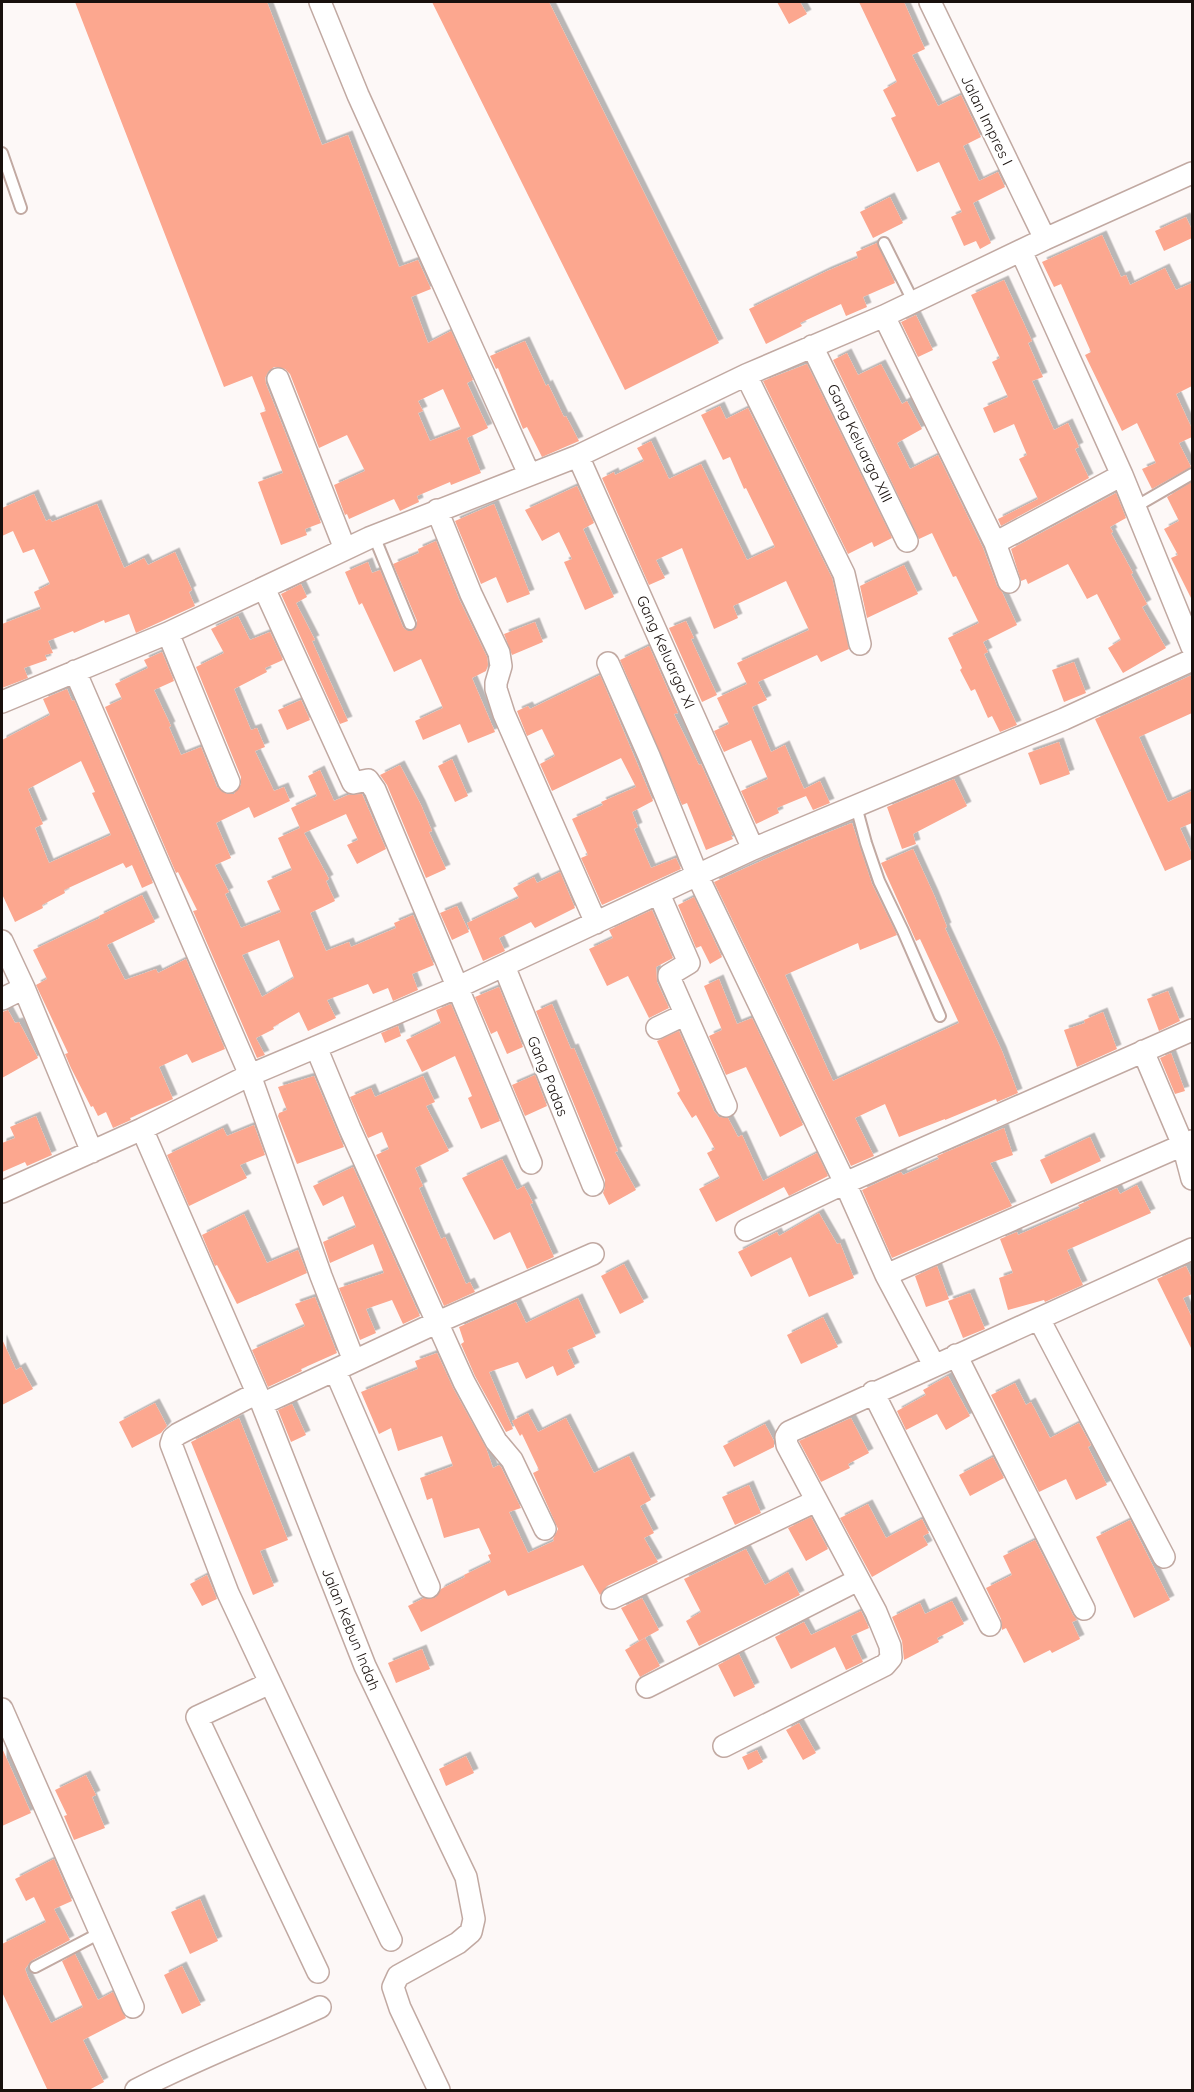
<svg xmlns="http://www.w3.org/2000/svg" width="1194" height="2092" font-family="Quicksand,sans-serif">
<style>
.building{fill:#fca78f;fill-rule:evenodd;filter:url(#shadow)}
.lines{fill:none;stroke-linecap:round;stroke-linejoin:round}
.lane-casing{stroke:#c1a9a2;stroke-width:14}
.street-casing{stroke:#c1a9a2;stroke-width:24}
.lane{stroke:#fff;stroke-width:10}
.street{stroke:#fff;stroke-width:21}
.labels{text-anchor:middle;dominant-baseline:central;stroke-width:5;stroke-linejoin:round;paint-order:stroke}
.street-label{font-size:15px;fill:#18100d;stroke:#fff}
</style>
<defs>
<filter id="shadow"><feDropShadow dx="4.5" dy="-4.5" stdDeviation="0" flood-color="#0004"/></filter>
</defs>
<rect width="100%" height="100%" fill="#fdf8f7"/>
<!-- building -->
<path class="building" d="M75 2H267L322 145 348 135 399 267 418 260 431 289 411 297 428 343 451 331 473 380 467 383 488 428 467 438 481 473 451 485 450 482 417 496 419 502 400 511 394 499 349 519 347 514 345 515 334 485 365 471 347 435 319 448 290 374 285 369 274 367 268 372 265 378 266 384 321 523 305 529 307 535 281 545 258 482 283 473 260 413 266 411 252 376 224 387ZM443 389 461 429 430 441 418 413 423 411 418 401Z
M432 2H549L719 343 625 390Z
M777 2H800L807 14 789 24Z
M859 2H904L925 49 912 55 938 106 961 95 981 137 963 146 979 181 998 172 1005 187 973 203 991 243 980 249 976 241 964 246 951 217 962 212 939 162 917 172 891 118 896 116 883 90 897 82Z
M890 197 903 223 873 238 860 212Z
M1186 217 1192 230V238L1164 251 1155 231Z
M1102 235 1121 277 1126 275 1130 285 1165 268 1176 290 1192 283V386L1176 394 1192 429V437L1179 443 1191 467 1152 489 1142 469 1156 463 1137 423 1122 431 1085 355 1091 352 1061 284 1054 287 1042 262Z
M877 243 895 283 863 297 867 307 846 316 841 304 800 323 802 326 766 344 749 309 827 271 858 258 856 252Z
M1004 280 1032 341 1028 343 1043 377 1032 381 1054 430 1068 423 1079 447 1075 449 1089 478 1001 526 998 519 1038 499 1019 459 1027 455 1014 424 994 433 983 408 1008 397 992 362 1000 358 971 295Z
M916 315 933 350 918 357 901 322Z
M525 341 546 386 548 384 564 417 566 416 579 441 542 457 527 427 523 429 498 368 496 369 490 356Z
M847 353 858 375 881 364 902 404 907 401 922 429 897 443 910 469 938 455 983 548 997 586 1002 592 1017 625 983 642 988 652 984 654 1017 725 1000 732 992 716 988 718 975 689 971 691 960 670 962 668 948 638 979 623 956 576 953 577 932 533 919 539 833 360Z
M807 364 892 538 874 547 872 542 848 554 763 381Z
M720 406 726 419 748 408 832 578 849 649 821 662 817 655 758 682 767 700 752 707 771 752 785 745 804 789 820 781 830 803 813 810 806 796 777 808 779 813 756 824 741 791 768 779 751 740 724 752 714 731 729 724 717 698 747 684 737 663 809 630 786 581 733 606 738 618 714 629 682 548 656 560 665 578 649 585 602 478 614 472 615 475 644 461 637 448 651 441 669 479 701 464 747 560 775 547 746 488 744 489 730 457 723 460 701 415Z
M1192 482V600L1171 558 1178 555 1164 529 1179 521 1167 497Z
M577 486 594 523 583 529 614 597 585 610 564 562 572 559 559 532 542 541 525 510Z
M1116 493 1126 518 1110 527 1113 532 1111 533 1133 573 1131 574 1147 604 1142 607 1166 648 1123 673 1108 648 1121 640 1097 594 1087 599 1068 564 1028 584 1026 579 1021 581 1011 549Z
M34 494 46 521 50 519 52 522 97 504 124 568 144 558 148 565 175 552 192 590 189 592 195 606 136 633 129 614 105 623 104 620 74 633 73 631 48 641 53 653 45 655 47 660 24 668 28 678 2 688V624L41 609 34 592 50 584 34 549 23 553 13 531 2 536V508Z
M494 504 530 594 507 603 496 577 481 584 455 521Z
M436 541 459 599 487 657 488 665 486 671 472 678 495 732 468 743 460 724 423 740 415 721 443 708 421 659 394 672 362 603 359 605 345 572 368 562 372 573 380 570 403 627 406 630 412 631 416 628 417 621 393 564 419 553 418 549Z
M904 565 918 594 867 618 860 586Z
M301 584 307 597 296 603 315 640 312 641 348 721 340 724 281 594Z
M238 616 250 640 270 632 283 660 265 668 267 672 234 689 251 730 257 728 265 747 255 751 274 791 284 787 290 801 254 818 249 807 216 823 231 858 215 865 229 892 225 894 241 928 281 912 267 881 292 870 278 838 300 828 291 808 317 796 308 776 320 770 334 801 348 795 362 794 386 849 357 864 347 845 358 840 346 814 304 833 329 879 326 881 335 901 310 913 326 951 349 942 351 947 396 928 394 923 413 915 434 965 412 974 418 990 393 1001 388 988 373 994 368 984 327 1000 336 1018 308 1031 299 1012 273 1027 274 1029 256 1038 265 1055 257 1058 193 911 197 910 178 872 176 873 105 707 122 699 115 684 148 668 144 660 162 652 174 681 154 690 171 726 169 727 181 755 201 747 217 787 227 794H234L241 784V777L196 667 224 653 211 629ZM279 940 294 978 262 997 242 955Z
M686 621 694 638 691 639 717 695 702 702 669 628Z
M535 622 543 642 512 655 504 634Z
M649 646 678 713 674 714 699 765 701 764 733 835H731L733 839 706 850 687 803 682 805 620 660Z
M1074 662 1086 693 1064 702 1052 670Z
M600 675 653 801 632 812 638 827 634 829 651 868 676 858 681 869 602 905 581 858 588 855 572 819 603 805 601 802 636 787 621 758 552 791 540 764 555 756 542 729 527 736 517 711 528 706 530 709Z
M1192 675V713L1139 737 1168 802 1192 791V823L1180 828 1192 854V859L1165 871 1095 719Z
M67 689 72 701 74 700 153 883 142 888 132 865 126 868 123 863 64 890 65 893 42 905 43 908 15 922 2 894V740L50 715 43 699ZM81 761 95 792 92 793 111 835 49 863 35 828 43 824 28 789Z
M301 700 310 720 287 730 278 710Z
M1059 742 1070 774 1040 785 1028 753Z
M452 759 468 796 455 802 438 766Z
M400 765 421 805 432 831 429 832 446 869 426 878 387 785 380 775Z
M954 779 967 806 913 834 916 844 902 849 887 807Z
M852 823 872 884 897 935 860 950 858 943 785 975 833 1081 959 1023 920 939 916 941 881 863 913 849 934 895 947 927 945 928 1002 1051 1018 1093 997 1102 996 1099 945 1120V1119L899 1137 885 1104 855 1118 874 1156 851 1166 714 882 806 841Z
M560 872 575 908 535 928 531 922 499 938 505 951 483 961 467 923 519 898 513 888 534 877 537 883Z
M142 895 155 922 107 945 125 980 156 969 158 973 186 959 225 1049 192 1063 187 1054 159 1067 173 1099 130 1118 131 1120 113 1128 106 1112 98 1116 93 1106 91 1107 71 1068 65 1054 68 1053 36 985 47 979 33 950 100 918 99 916Z
M694 897 722 957 710 964 701 946 696 948 678 905Z
M457 906 469 932 452 940 440 913Z
M652 910 673 958 656 967 657 982 669 1008 649 1018 628 976 607 986 589 949 613 938 609 930Z
M719 979 737 1024 752 1018 803 1125 780 1137 746 1067 726 1075 709 1036 722 1030 704 986Z
M499 987 523 1047 507 1054 497 1031 491 1034 475 997Z
M1168 991 1180 1021 1159 1031 1147 999Z
M451 1004 500 1121 481 1129 468 1098 472 1096 455 1056 422 1072 406 1040 441 1023 436 1010Z
M552 1004 571 1049 574 1048 618 1151 615 1152 636 1190 609 1205 603 1193 605 1187V1180L536 1011Z
M8 1010 15 1023 19 1022 38 1058 2 1078V1012Z
M1103 1012 1117 1049 1077 1067 1064 1030 1085 1023 1084 1020Z
M398 1026 401 1036 385 1043 381 1033Z
M679 1031 714 1111 719 1117 728 1118 738 1137 742 1135 763 1181 817 1153 828 1176 789 1196 784 1187 716 1222 699 1189 720 1178 707 1153 715 1149 696 1115 692 1118 677 1093 680 1091 657 1041Z
M1171 1053 1185 1091 1175 1094 1160 1058Z
M535 1075 547 1106 525 1116 512 1085Z
M314 1076 344 1147 297 1164 278 1116 279 1113 287 1110 278 1087Z
M423 1076 435 1102 426 1106 449 1151 415 1168 423 1186 419 1188 441 1239 445 1237 466 1284 470 1282 475 1292 444 1306 376 1155 389 1149 382 1132 368 1138 350 1097 371 1088 375 1097Z
M36 1116 52 1155 27 1166 25 1162 2 1172V1143L15 1138 10 1127Z
M254 1125 265 1155 240 1165 247 1178 189 1206 167 1155 223 1128 227 1136Z
M1004 1128 1013 1155 990 1163 1012 1206 892 1258 862 1190 901 1172 903 1175 939 1159 937 1156Z
M1090 1137 1101 1161 1051 1184 1040 1160Z
M502 1159 517 1190 524 1186 533 1203 530 1204 554 1257 527 1269 510 1232 494 1240 462 1178Z
M353 1167 420 1316 403 1324 392 1300 366 1309 376 1333 360 1340 339 1288 384 1273 373 1244 330 1263 323 1242 356 1227 343 1196 323 1206 313 1186Z
M1137 1185 1151 1213 1067 1250 1083 1285 1045 1302 1044 1300 1008 1310 999 1278 1013 1273 1000 1239 1017 1232 1018 1235 1080 1208 1078 1205 1117 1188 1120 1194Z
M819 1213 837 1244 840 1243 854 1278 809 1297 791 1257 751 1277 738 1252 777 1232 779 1236Z
M244 1214 267 1263 298 1250 307 1273 237 1304 217 1265 215 1266 202 1235Z
M624 1264 644 1302 620 1314 601 1276Z
M937 1266 949 1299 926 1307 915 1276Z
M1186 1266 1192 1279V1294L1183 1298 1192 1318V1350L1157 1279Z
M970 1293 985 1329 963 1338 948 1301Z
M315 1297 337 1353 301 1369 302 1371 268 1387 252 1350 305 1326 295 1304Z
M578 1298 596 1337 567 1350 575 1367 557 1376 553 1366 526 1379 518 1362 489 1372 513 1429 506 1432 475 1376 461 1344 464 1342 459 1327 516 1302 526 1323Z
M823 1317 838 1347 801 1364 787 1335Z
M2 1339 16 1370 21 1367 33 1389 2 1405Z
M437 1353 453 1388 486 1448 493 1468 499 1465 501 1467 521 1508 509 1512 528 1553 554 1541 553 1539 558 1529 533 1473 539 1470 522 1434 520 1436 512 1421 528 1413 538 1432 566 1418 594 1473 629 1456 651 1500 640 1506 654 1533 644 1538 658 1562 607 1586 600 1595 583 1565 508 1596 505 1590 421 1632 408 1606 424 1598H435L441 1589 465 1577 464 1575 491 1562 488 1555 491 1554 479 1528 444 1538 432 1498 427 1500 420 1478 453 1466 442 1436 398 1451 391 1428 379 1434 361 1392 418 1369 415 1361Z
M948 1376 970 1416 946 1430 937 1414 906 1430 897 1411 926 1395 923 1390Z
M1015 1383 1026 1405 1031 1402 1050 1438 1079 1423 1091 1445 1088 1447 1107 1485 1076 1500 1066 1479 1039 1492 991 1395Z
M155 1403 167 1426 161 1433 132 1448 119 1422Z
M292 1404 306 1435 291 1442 278 1410Z
M239 1418 288 1540 260 1551 274 1586 253 1595 191 1442Z
M851 1418 869 1453 848 1464 850 1468 821 1482 799 1441Z
M765 1424 774 1441V1447L734 1467 723 1446Z
M993 1457 1004 1478 970 1496 959 1475Z
M749 1485 761 1513 735 1525 722 1497Z
M868 1504 886 1538 922 1519 929 1533 923 1536 928 1545 872 1577 840 1518Z
M811 1517 828 1549 806 1561 788 1528Z
M1130 1520 1170 1600 1134 1618 1096 1537Z
M1035 1540 1073 1615 1077 1620 1072 1622 1080 1639 1052 1653 1050 1650 1024 1663 1006 1628 1002 1630 1001 1619 986 1588 1012 1575 1003 1556Z
M746 1549 765 1585 788 1572 800 1595 699 1646 686 1621 701 1612 684 1579Z
M207 1575 217 1599 202 1606 190 1584Z
M642 1598 659 1630 639 1641 621 1608Z
M952 1601 964 1624 937 1638 939 1642 904 1660 902 1641 892 1617 920 1603 925 1614Z
M861 1611 869 1628 851 1636 863 1662 846 1670 835 1647 791 1669 775 1637 804 1622 811 1635Z
M645 1638 660 1666 640 1677 625 1650Z
M422 1649 430 1669 396 1683 388 1663Z
M739 1654 755 1687 734 1697 718 1665Z
M799 1723 816 1753 803 1760 786 1730Z
M2 1748 31 1813 2 1826Z
M757 1750 763 1762 748 1770 742 1757Z
M466 1756 474 1773 446 1786 439 1769Z
M86 1775 96 1795 92 1797 105 1828 74 1840 64 1816 67 1815 55 1790Z
M54 1859 72 1901 54 1909 70 1940 31 1961 25 1969 28 1977 51 2023 83 2007 62 1961 75 1954 98 2000 113 1992 126 2018 83 2040 104 2082 87 2091H48L2 1992V1944L46 1922 34 1897 26 1901 15 1879Z
M200 1899 218 1941 190 1954 171 1912Z
M182 1966 201 2005 182 2014 164 1975Z"/>
<g class="lines">
<!-- lane casing -->
<g class="lane-casing">
<path id="lane" d="M2 153 21 208
M884 243 913 301
M1135 507 1192 474
M374 536 410 624
M856 806 866 843 879 881 903 931 940 1016
M35 1967 100 1933"/>
</g>
<!-- street casing -->
<g class="street-casing">
<path id="street" d="M320 2 358 95 529 474
M930 2 1045 239
M1021 251 1122 475 1192 647
M884 316 995 543 1009 582
M812 346 907 541
M746 375 844 574 860 644
M278 379 345 549
M578 456 753 849
M437 510 471 594 499 653 501 666 496 683V689L504 714 596 923
M995 543 1122 475
M264 588 353 783 368 780 375 790 531 1163
M168 633 229 782
M608 663 649 756 698 877 845 1183 886 1275 934 1365
M75 671 250 1075 321 1276 354 1361
M2 702 168 633 369 538 578 456 746 375 884 316 1045 239 1192 173
M659 894 689 963 669 975V977L726 1106
M2 941 24 988 92 1152
M504 966 593 1185
M2 999 24 988
M657 1028 684 1015
M316 1047 350 1129 464 1382 496 1441 512 1460 545 1529
M1143 1051 1183 1145 1192 1179
M142 1129 262 1404 365 1666 466 1877 474 1919 471 1932 458 1943 398 1976 393 1987 400 2008 439 2090
M2 1192 142 1129 250 1075 458 987 753 849 1064 719 1192 660
M746 1230 845 1183 1192 1030
M886 1275 1192 1141
M1039 1319 1164 1557
M956 1355 1084 1609
M335 1370 429 1587
M873 1392 990 1625
M257 1393 178 1434 173 1438 171 1444 228 1593 391 1940
M262 1404 438 1322 593 1254
M612 1598 816 1501
M270 1683 197 1717 318 1972
M647 1687 858 1580
M2 1709 133 2007
M724 1746 885 1665 891 1658 890 1646 876 1612 787 1445 786 1437 789 1432 1192 1249
M136 2090C196 2059 259 2035 320 2007"/>
</g>
<!-- lane -->
<use href="#lane" class="lane"/>
<!-- street -->
<use href="#street" class="street"/>
</g>
<g class="labels">
<!-- street labels -->
<g class="street-label">
<text transform="translate(987 120) rotate(64)">Jalan Impres I</text>
<text transform="translate(860 443) rotate(64)">Gang Keluarga XIII</text>
<text transform="translate(666 652) rotate(66)">Gang Keluarga XI</text>
<text transform="translate(548 1076) rotate(68)">Gang Padas</text>
<text transform="translate(351 1629) rotate(68)">Jalan Kebun Indah</text>
</g>
</g>
<!-- border -->
<rect width="1194" height="2092" fill="none" stroke="#18100d" stroke-width="6"/>
</svg>
